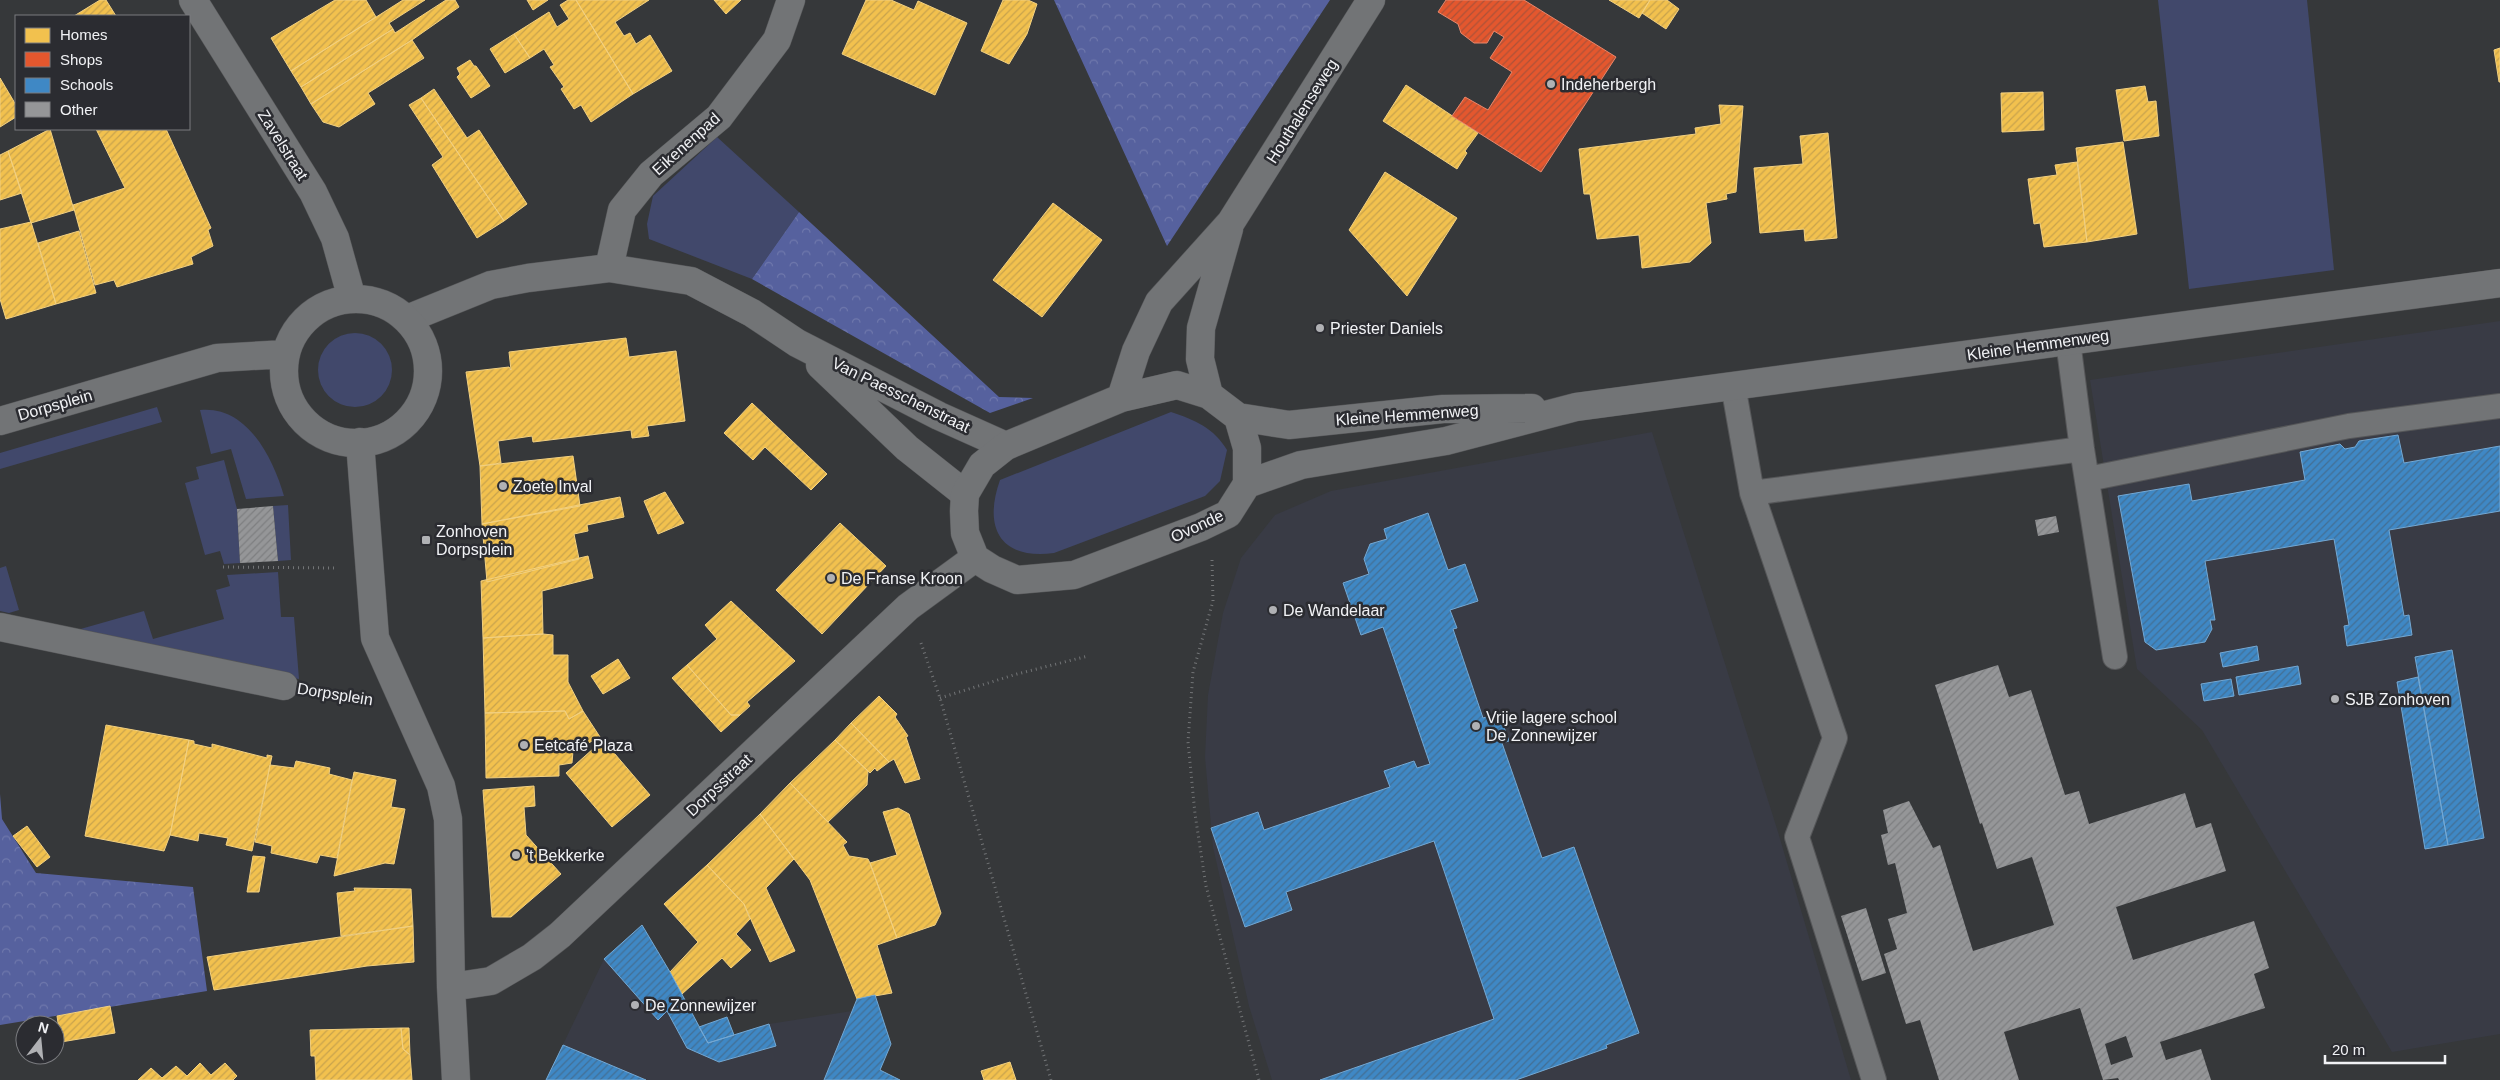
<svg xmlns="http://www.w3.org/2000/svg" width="2500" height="1080" font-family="Helvetica,sans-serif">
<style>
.built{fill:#393b45}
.grass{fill:#41486b}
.forest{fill:url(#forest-crowns)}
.homes{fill:url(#homes-hatch);stroke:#f2d080}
.shops{fill:url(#shops-hatch);stroke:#e8866a}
.schools{fill:url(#schools-hatch);stroke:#74a8d3}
.building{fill:url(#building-hatch);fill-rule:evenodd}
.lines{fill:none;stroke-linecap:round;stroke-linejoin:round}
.service-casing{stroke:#555658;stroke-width:26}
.minor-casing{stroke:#555658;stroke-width:29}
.tertiary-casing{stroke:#555658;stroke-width:29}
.path{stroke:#727476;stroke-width:3;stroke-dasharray:1 4;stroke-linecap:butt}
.service{stroke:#727476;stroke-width:24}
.minor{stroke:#727476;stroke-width:28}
.tertiary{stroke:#727476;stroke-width:28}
.poi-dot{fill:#b0b1b4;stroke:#2b2c31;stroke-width:2}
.labels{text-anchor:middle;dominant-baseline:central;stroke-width:5;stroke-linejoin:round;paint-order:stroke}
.poi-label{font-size:16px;fill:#f1f2f5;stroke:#2b2c31;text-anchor:start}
.street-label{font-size:16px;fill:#f1f2f5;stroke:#2b2c31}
</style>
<defs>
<pattern id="forest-crowns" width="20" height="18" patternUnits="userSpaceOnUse" patternTransform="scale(1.25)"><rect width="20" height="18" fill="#56619e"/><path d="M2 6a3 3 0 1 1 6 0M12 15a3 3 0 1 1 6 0" fill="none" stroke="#6f78ac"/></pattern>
<pattern id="homes-hatch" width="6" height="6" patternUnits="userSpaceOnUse" patternTransform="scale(1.25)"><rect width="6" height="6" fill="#f2c14e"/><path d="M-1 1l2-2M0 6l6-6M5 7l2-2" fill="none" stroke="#c8a34d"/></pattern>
<pattern id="shops-hatch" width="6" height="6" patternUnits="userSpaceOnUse" patternTransform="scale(1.25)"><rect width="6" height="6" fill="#e4572e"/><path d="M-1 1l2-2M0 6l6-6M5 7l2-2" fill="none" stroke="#ad5238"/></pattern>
<pattern id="schools-hatch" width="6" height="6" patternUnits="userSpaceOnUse" patternTransform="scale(1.25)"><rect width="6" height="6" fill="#3f88c5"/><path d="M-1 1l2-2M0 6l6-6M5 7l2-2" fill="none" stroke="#436f94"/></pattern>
<pattern id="building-hatch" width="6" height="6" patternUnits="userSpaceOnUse" patternTransform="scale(1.25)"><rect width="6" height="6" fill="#959698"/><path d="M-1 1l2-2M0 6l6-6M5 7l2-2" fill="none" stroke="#7e7f81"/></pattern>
</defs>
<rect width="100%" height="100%" fill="#36383a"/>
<!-- built -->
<path class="built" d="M2500 321V1034L2392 1052 2202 730 2137 669 2090 380Z
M1652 432 1778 832 1851 1080H1272L1249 1006 1213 847 1205 757 1208 695 1223 613 1241 558 1275 515 1331 491Z
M642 925 708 1043 769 1024 852 1011 857 999 875 995 891 1044 880 1070 901 1080H546L604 959Z"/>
<!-- grass -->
<path class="grass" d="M2158 0H2307L2334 270 2189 289Z
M717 137 799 212 752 279 649 239 647 224 653 196Z
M318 370a37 37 0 1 1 74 0a37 37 0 1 1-74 0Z
M157 407 162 422 0 469V453Z
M200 410C247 405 273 458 284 496L246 499 231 449 211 454Z
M1171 412C1195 420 1214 428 1227 450L1220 481 1205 496 1054 553C1000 560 983 528 1000 480Z
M224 460 237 509 240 563 224 564 220 551 205 555 185 483 199 479 196 467Z
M288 505 291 560 278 561 273 506Z
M6 566 19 610 9 613 0 611V568Z
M278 572 281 617H294L299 679 77 635V630L144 611 153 639 224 619 216 590 230 586 227 575Z"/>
<!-- forest -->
<path class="forest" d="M1054 0H1330L1167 246Z
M799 212 999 397 1033 398 990 413 752 279Z
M0 794 2 819 36 873 193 887 207 991 0 1025Z"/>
<!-- homes -->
<path class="homes" d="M100 0H106L116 16H74Z
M335 0H366L376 17 291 71 271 38Z
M403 0H425L389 23 393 29 301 87 291 71Z
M446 0H455L459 7 412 40 311 104 301 87 393 29 395 33Z
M527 0H548L533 10Z
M568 0H576L633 94 591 122 581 105 574 109 561 89 564 87 550 67 554 65 544 49 530 58 514 34 549 12 557 27 569 19 560 5Z
M576 0H649L615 22 624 36 630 33 636 44 650 35 672 71 633 94Z
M714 0H741L726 14Z
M866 0H891L914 10 918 1 967 23 935 95 842 54Z
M1003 0H1028L1037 4 1027 34 1009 64 981 51Z
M1609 0H1650L1639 18Z
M1650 0H1667L1679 9 1666 29 1642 13Z
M514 34 530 58 505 73 490 49Z
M412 40 424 58 368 93 375 104 339 127 323 122 311 104Z
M2500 48V82H2499L2494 50Z
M470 60 474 66H476L490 86 471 98 457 77 460 74 457 68Z
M0 78 16 105V117L0 127Z
M1406 85 1478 133 1465 151 1467 153 1457 169 1383 121Z
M2145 86 2148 102 2156 101 2159 136 2124 141 2116 90Z
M434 89 467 138 479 130 527 204 504 221 421 98Z
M2043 92 2044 130 2002 132 2001 93Z
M421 98 504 221 477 238 432 165 443 157 409 105Z
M1719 105 1743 106 1736 192 1726 194 1727 199 1706 203 1711 243 1690 262 1642 268 1639 235 1597 239 1590 194H1584L1579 149 1696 134 1695 128 1721 124Z
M50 129 74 210 31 223 8 151Z
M96 129H166L211 228 208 230 213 246 191 257 193 264 117 287 114 280 95 285 73 205 125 188Z
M1828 133 1837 238 1805 241 1804 229 1760 233 1754 168 1803 164 1800 136Z
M2123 142 2137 234 2087 242 2076 148Z
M8 151 22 193 0 200V155Z
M2077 162 2087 242 2044 247 2040 223 2034 224 2028 179 2057 175 2055 165Z
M1385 172 1457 218 1407 296 1349 230Z
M1053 203 1102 240 1042 317 993 280Z
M31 222 56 304 6 319 0 299V229Z
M79 231 96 293 56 304 38 243Z
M626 338 629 357 676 351 685 421 647 426 649 436 632 438 631 430 533 442 532 436 498 441 501 463 480 466 466 372 509 367 511 370 509 352Z
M752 403 827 474 811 490 765 447 753 460 724 433Z
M573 456 580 506 482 524 480 466Z
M665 492 684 523 658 534 644 501Z
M620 497 624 517 587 525 588 531 574 534 579 559 487 582 482 524Z
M840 523 886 566 822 634 776 590Z
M588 556 593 578 542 591 543 634 483 638 481 581Z
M731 601 795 661 747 702 750 706 740 715H731L687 665 717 639 705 625Z
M543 634 553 635V655H568V682L583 711 569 719 565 711 485 713 483 638Z
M618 659 630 678 603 694 591 676Z
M687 665 731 715H740L721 732 672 678Z
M879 696 897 714 895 717 908 736 906 737 920 779 905 783 894 759 889 762 851 723Z
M565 711 569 719 583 711 600 737 573 751 572 763 559 765V776L486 778 485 713Z
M851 723 889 762 877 771 875 768 870 773 835 740Z
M106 725 189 740 170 835 164 851 85 836Z
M189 740 194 741V744L212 748V744L267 758V755L272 756 252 851 226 845 228 838 199 833 198 841 170 835Z
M603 740 650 795 612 827 566 773Z
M835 740 868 771 867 785 828 822 790 783Z
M296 761 330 768 329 774 352 780 337 858 320 855 317 863 271 853 272 846 255 842 270 765 294 768Z
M354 772 396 780 391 807 405 809 394 864 385 863 334 876Z
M790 783 847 842 843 845 849 856 868 859 870 863 897 938 877 945 892 993 857 999 810 880 760 814Z
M534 786 535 806 524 807 526 835 561 874 511 917H492L483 790Z
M898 808 909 814 941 913 935 925 897 938 870 863 897 855 883 812Z
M760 814 794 859 766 888 795 951 770 962 744 904 707 865Z
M27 826 50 857 37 867 13 836Z
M253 856 265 857 259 892H247Z
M707 865 744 904 750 919 736 934 751 950 731 968 722 958 682 994 670 972 698 942 664 904Z
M354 888 411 889 413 926 341 936 337 893 355 891Z
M413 926 414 962 367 966 214 990 207 957Z
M110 1006 115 1033 61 1042 57 1016Z
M401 1028 403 1049 410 1055 412 1080H316L315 1056H311L310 1030Z
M401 1028H409L410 1055 403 1049Z
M1010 1062 1016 1080H984L981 1071Z
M200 1063 211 1075 225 1063 237 1076 233 1080H138L151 1068 162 1078 176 1066 187 1076Z"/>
<!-- shops -->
<path class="shops" d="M1446 0H1524L1616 57 1541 172 1452 116 1465 97 1488 110 1512 72 1490 58 1504 37 1494 31 1487 43H1474L1461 33 1458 24 1438 12Z"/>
<!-- schools -->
<path class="schools" d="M2398 435 2404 463 2500 446V511L2389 530 2404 616 2409 615 2412 635 2347 646 2344 626 2349 625 2334 539 2205 561 2215 620H2210L2212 629 2205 642 2156 650 2145 642 2118 496 2189 484 2192 501 2305 480 2300 452 2340 444 2345 449 2355 447 2359 441Z
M1428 513 1448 570 1465 564 1478 601 1450 610 1457 628 1453 629 1483 718 1499 713 1509 741 1502 743 1542 858 1574 847 1639 1033 1606 1045 1607 1048 1516 1080H1320L1494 1019 1434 841 1286 892 1292 910 1245 927 1211 828 1258 812 1264 830 1390 787 1384 771 1414 761 1417 768 1430 764 1383 627 1361 635 1343 583 1369 574 1364 559 1370 544 1387 539 1384 529Z
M2257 646 2259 660 2223 667 2220 653Z
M2452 650 2484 838 2448 845 2415 657Z
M2298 666 2301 684 2239 695 2236 677Z
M2418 677 2448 845 2425 849 2397 682Z
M2231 679 2234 696 2204 701 2201 684Z
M642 925 670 972 708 1043 769 1024 776 1046 719 1062 687 1048 667 1011 658 1020 604 959Z
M875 995 891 1044 880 1070 900 1080H824L857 999Z
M727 1017 734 1035 708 1043 699 1027Z
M563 1045 646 1080H546Z"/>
<!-- building -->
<path class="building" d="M273 506 278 561 240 563 237 509Z
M2056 516 2059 532 2038 536 2035 520Z
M1998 665 2009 697 2031 690 2065 795 2079 791 2089 824 2185 793 2196 828 2211 823 2226 871 2116 907 2133 960 2254 921 2269 968 2254 974 2265 1008 2160 1042 2166 1060 2201 1049 2211 1080H2119L2118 1078 2103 1080 2080 1008 2004 1032 2019 1080H1939L1920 1020 1906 1024 1884 954 1897 949 1888 919 1907 913 1895 863 1888 865 1881 835 1888 833 1883 810 1909 801 1933 848 1940 845 1973 951 2054 925 2032 857 1997 869 1982 823 1980 824 1935 685ZM2126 1036 2133 1057 2111 1065 2105 1044Z
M1866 908 1886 973 1862 981 1841 916Z"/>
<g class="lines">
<!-- service casing -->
<g class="service-casing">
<path id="service" d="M2068 341 2082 449 2115 657
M1733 385 1752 493 1835 738 1797 837 1874 1080
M2088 479 2349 426 2500 406
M1752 493 2082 449"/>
</g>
<!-- minor casing -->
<g class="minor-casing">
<path id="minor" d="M609 268 622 210 651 174 719 117 777 40 791 0
M407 319 491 285 528 278 609 268 691 281 752 313 797 343 939 416 1006 446
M820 365 907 448 965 494
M0 627 284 686"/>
</g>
<!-- tertiary casing -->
<g class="tertiary-casing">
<path id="tertiary" d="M193 0 313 192 335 238 352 299
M284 371a72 72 0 1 1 144 0a72 72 0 1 1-144 0Z
M1177 385 1209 395 1238 417 1247 448V484L1228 514 1201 527 1074 575 1017 580 992 569 975 558 965 533 964 511 965 494 982 465 1006 446 1121 398Z
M1209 395 1200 359 1201 328 1229 229
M1121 398 1136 351 1159 302 1231 222 1371 0
M1238 417 1289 425 1443 409 1532 408
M0 421 217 358 286 354
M360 442 375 638 441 786 448 819 451 987 456 1080
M1247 484 1301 465 1446 441 1576 407 2500 283
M451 987 491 981 532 957 560 935 908 607 975 558"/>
</g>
<!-- path -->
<path class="path" d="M1212 560 1213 601 1193 672 1188 742 1195 814 1206 886 1259 1080
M223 567 335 568
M921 643 940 698 1051 1080
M317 692 363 699
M940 698 1017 674 1088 656"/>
<!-- service -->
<use href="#service" class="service"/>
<!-- minor -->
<use href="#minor" class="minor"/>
<!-- tertiary -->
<use href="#tertiary" class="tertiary"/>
</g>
<!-- markers -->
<g class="poi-dot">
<circle cx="1551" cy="84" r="5"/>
<circle cx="1320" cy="328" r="5"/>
<circle cx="503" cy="486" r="5"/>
<rect x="421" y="535" width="10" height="10" rx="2.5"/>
<circle cx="831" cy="578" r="5"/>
<circle cx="1273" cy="610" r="5"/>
<circle cx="2335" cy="699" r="5"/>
<circle cx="1476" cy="726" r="5"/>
<circle cx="524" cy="745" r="5"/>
<circle cx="516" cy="855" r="5"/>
<circle cx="635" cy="1005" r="5"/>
</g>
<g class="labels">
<!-- poi labels -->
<g class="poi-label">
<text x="1561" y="84">Indeherbergh</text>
<text x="1330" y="328">Priester Daniels</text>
<text x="513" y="486">Zoete Inval</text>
<text x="436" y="531">Zonhoven<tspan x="436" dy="18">Dorpsplein</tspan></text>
<text x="841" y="578">De Franse Kroon</text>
<text x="1283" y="610">De Wandelaar</text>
<text x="2345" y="699">SJB Zonhoven</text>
<text x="1486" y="717">Vrije lagere school<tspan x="1486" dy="18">De Zonnewijzer</tspan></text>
<text x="534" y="745">Eetcafé Plaza</text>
<text x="526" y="855">'t Bekkerke</text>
<text x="645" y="1005">De Zonnewijzer</text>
</g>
<!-- street labels -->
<g class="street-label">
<text transform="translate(1302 111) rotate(-58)">Houthalenseweg</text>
<text transform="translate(686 144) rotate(-42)">Eikenenpad</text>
<text transform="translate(283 145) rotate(58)">Zavelstraat</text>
<text transform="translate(2038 345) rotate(-8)">Kleine Hemmenweg</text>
<text transform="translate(901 395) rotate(26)">Van Paesschenstraat</text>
<text transform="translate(55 405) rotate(-16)">Dorpsplein</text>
<text transform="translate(1407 415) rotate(-4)">Kleine Hemmenweg</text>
<text transform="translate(1197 526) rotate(-25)">Ovonde</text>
<text transform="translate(335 694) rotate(9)">Dorpsplein</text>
<text transform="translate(719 785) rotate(-43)">Dorpsstraat</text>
</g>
</g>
<!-- legend -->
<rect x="15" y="15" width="175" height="115" fill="#2b2c31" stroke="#7a7b7f"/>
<rect x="25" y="28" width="25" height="15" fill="#f2c14e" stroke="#7a7b7f"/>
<text x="60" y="40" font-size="15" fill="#f1f2f5">Homes</text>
<rect x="25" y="52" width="25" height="15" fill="#e4572e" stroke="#7a7b7f"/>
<text x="60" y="65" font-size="15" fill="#f1f2f5">Shops</text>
<rect x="25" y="78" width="25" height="15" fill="#3f88c5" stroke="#7a7b7f"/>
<text x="60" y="90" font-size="15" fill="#f1f2f5">Schools</text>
<rect x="25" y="102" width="25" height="15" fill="#959698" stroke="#7a7b7f"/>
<text x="60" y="115" font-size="15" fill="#f1f2f5">Other</text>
<!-- north arrow -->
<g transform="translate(40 1040) rotate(16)"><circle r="24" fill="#2b2c31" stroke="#7a7b7f"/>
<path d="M0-4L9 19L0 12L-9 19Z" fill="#b0b1b4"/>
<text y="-8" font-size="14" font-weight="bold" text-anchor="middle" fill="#f1f2f5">N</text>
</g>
<!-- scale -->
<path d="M2325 1055v8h120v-8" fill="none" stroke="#f1f2f5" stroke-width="2.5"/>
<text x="2332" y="1055" font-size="15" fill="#f1f2f5" stroke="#2b2c31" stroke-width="4" paint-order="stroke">20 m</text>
</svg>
